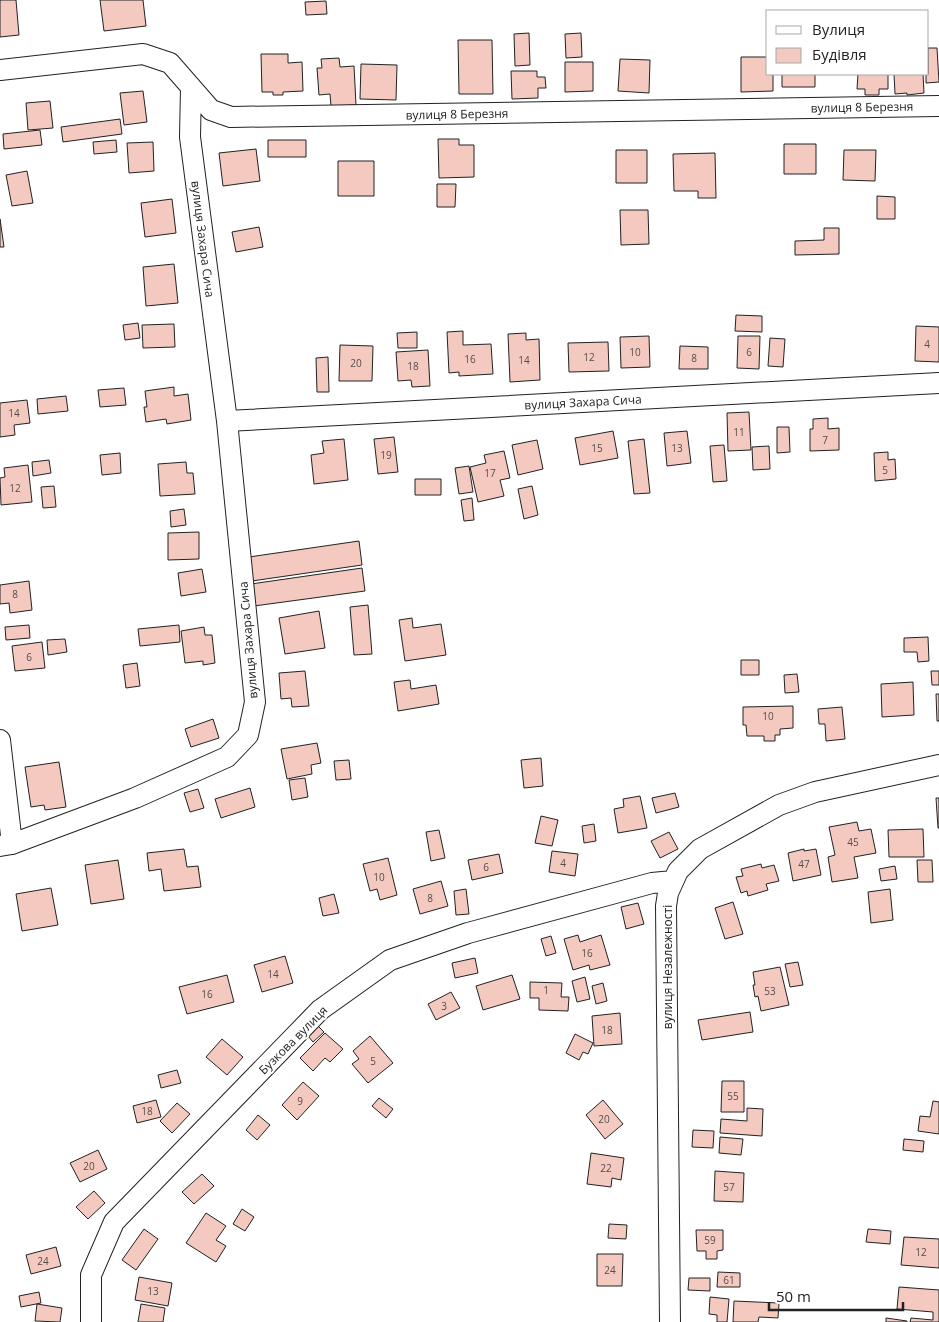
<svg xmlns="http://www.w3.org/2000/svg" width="939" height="1322" font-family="'Open Sans',sans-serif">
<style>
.building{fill:#f3c9c0;stroke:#222}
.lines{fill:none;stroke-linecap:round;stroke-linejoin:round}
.minor-casing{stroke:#222;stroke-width:22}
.minor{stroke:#fff;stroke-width:20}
.labels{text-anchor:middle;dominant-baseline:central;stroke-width:4;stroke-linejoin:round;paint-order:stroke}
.number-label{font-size:10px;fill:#564c4a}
.street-label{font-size:12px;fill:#222;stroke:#fff}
</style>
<rect width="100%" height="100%" fill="#fff"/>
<!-- building -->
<path class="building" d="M0 0H16L19 35 0 37Z
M100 0H143L146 26 104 31Z
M326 1 327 14 306 15 305 2Z
M529 33 530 65 515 66 514 34Z
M581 33 582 57 566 58 565 34Z
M458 40H492L493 94H459Z
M928 48H937L939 82 926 83V74H928Z
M261 54H288V63L302 62 303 91 283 92V95H273V92H262Z
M741 57H768V74H773V91L741 92Z
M339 58 340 67 354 66 356 105 331 106 330 94 319 95 317 68H322L321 59Z
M620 59 650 60 649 93 618 91Z
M565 62H593V91L565 92Z
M361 64 397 65 396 100 360 99Z
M511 71H537V77H545L546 88H538V98L512 99Z
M782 74H815V87H782Z
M858 74H888V89H879V95H865V89H857Z
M894 74H923L924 93 907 95V93L895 94Z
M143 91 147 122 124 125 120 93Z
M50 101 53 128 28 130 26 103Z
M120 119 122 134 63 142 61 127Z
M40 130 42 145 4 149 3 134Z
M438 139H459V145H474V177L439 178Z
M116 140 117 152 94 154 93 142Z
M268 140H306V157H268Z
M153 142 154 171 129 173 127 143Z
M784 144H816V174H784Z
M256 149 260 181 223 186 219 153Z
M616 150H647V183H616Z
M844 150H876L875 181 843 180Z
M715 153 716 198H698V191H674L673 154Z
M338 161H374V196H338Z
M27 171 33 203 12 206 6 175Z
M437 184H456L455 207H437Z
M877 196 895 197V219H877Z
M172 199 176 233 145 237 141 203Z
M620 210H648L649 244 621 245Z
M0 219 4 247H0Z
M259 227 263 247 236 252 232 232Z
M824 228H839V254L795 255V241L824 240Z
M174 264 178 303 146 306 143 267Z
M736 315 762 316V332L735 331Z
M138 323 140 338 125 340 123 325Z
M174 324 175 347 143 348 142 325Z
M916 326 939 327V362L915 361Z
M463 331V345L491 344 493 374 459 376V372L449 373 447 332Z
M417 332V348H398L397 333Z
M526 333V340L539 339 540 380 510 382 508 334Z
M649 336 650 367 621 368 620 337Z
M738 336H760L759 369 737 368Z
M770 338 785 339 783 367 768 366Z
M608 342 609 371 569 372 568 343Z
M340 345 373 346 372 381H339Z
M680 346 708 347V369H679Z
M428 350 430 386 412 387 411 380 398 381 396 352Z
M328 357 329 392H317L316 358Z
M174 387V396L188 394 191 420 167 424 166 419 146 422 144 407H147L145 391Z
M124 388 126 405 100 407 98 390Z
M66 396 68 411 38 414 37 399Z
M27 400 30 423 14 425 15 435 0 437V403Z
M749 412 751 450 728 451 727 413Z
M828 418V429L839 428V450L810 451V429H813V419Z
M777 427H789L790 452 777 453Z
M613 431 618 458 580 465 575 438Z
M687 431 691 463 667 466 664 433Z
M394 437 398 472 378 474 374 439Z
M344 439 348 480 314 484 311 455 324 453 322 441Z
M644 439 650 493 634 494 628 441Z
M537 440 543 469 518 475 512 445Z
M724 445 727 481 713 482 710 446Z
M769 446 770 469 753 470 752 447Z
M504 451 510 478 500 480 504 496 478 502 470 467 486 463 484 455Z
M888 452V460L895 459 896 479 875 481 874 453Z
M120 453 121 473 102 475 100 455Z
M49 460 51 473 33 476 32 462Z
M186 462 187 473H193L195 494 160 496 158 464Z
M28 465 32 502 1 505 0 478 5 477 4 468Z
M469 466 473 492 459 494 455 468Z
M415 479H441V495H415Z
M54 486 56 507 43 508 41 487Z
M532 486 538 515 524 519 518 489Z
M472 498 474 520 464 521 461 500Z
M184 509 186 525 171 527 170 511Z
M199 532V559L168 560V533Z
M359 541 362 565 252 581 249 557Z
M362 568 365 591 254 606 251 584Z
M202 569 206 592 181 596 178 573Z
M29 581 32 610 10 613 9 603 0 604V585Z
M368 605 372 654 354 655 350 607Z
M319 611 325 648 285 654 279 618Z
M412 618 413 628 441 624 446 655 405 661 399 620Z
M29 625 30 638 6 640 5 627Z
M179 625 180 642 140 646 138 629Z
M204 627 205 635H212L215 663 203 665V661L185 663 181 631Z
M928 637 929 661 918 662 917 652H904V638Z
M65 639 67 652 48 655 47 640Z
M42 642 45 668 15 671 12 646Z
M741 660H759V675H741Z
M137 663 140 686 126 688 123 665Z
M305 671 309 706 292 707 291 698 281 699 279 673Z
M931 671H939V685H932Z
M797 674 799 692 785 693 784 675Z
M410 680 411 689 436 685 439 704 398 711 394 682Z
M913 682 914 715 882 717 881 684Z
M936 694H939V721H937Z
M793 706V728L780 729V735H775V741H764V736H747L746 725H743V707Z
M842 707 845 739 826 741 825 724H819L818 709Z
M213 719 219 738 191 747 185 729Z
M317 743 321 763 311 765 312 774 287 779 281 749Z
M541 758 543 786 524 788 521 760Z
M349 760 351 779 336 780 334 761Z
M59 762 66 807 45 810 44 805 31 807 25 767Z
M305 778 308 797 292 800 289 780Z
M250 788 255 807 221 818 215 799Z
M198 789 204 808 190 812 184 793Z
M675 793 679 807 656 813 652 798Z
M640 796 647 828 618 833 614 809 624 807 623 799Z
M936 798H939V828H938Z
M541 816 558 820 552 846 535 843Z
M857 822 859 831 871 829 876 853 854 857 858 878 832 882 828 857 835 855 829 827Z
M594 824 596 841 584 843 582 826Z
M923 829 924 857H889L888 830Z
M439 830 445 858 431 861 426 832Z
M669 832 678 849 660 858 651 841Z
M184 849 187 867 198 866 201 887 164 891 161 869 149 871 147 853Z
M804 849V851L816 849 821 875 793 881 788 853Z
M552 851 578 854 575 876 549 872Z
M499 854 503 873 472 880 468 860Z
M388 858 397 895 380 900 377 889 370 891 363 864Z
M118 860 124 899 91 904 85 865Z
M917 860H932L933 882H918Z
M761 864 762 868 774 865 779 881 766 884 768 890 748 896 747 891 741 893 736 877 743 876 741 869Z
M895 866 897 879 881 881 879 869Z
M441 881 448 906 420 914 413 889Z
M51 888 58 925 22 931 16 894Z
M466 889 469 914 456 915 454 891Z
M890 889 893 920 871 923 868 892Z
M334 894 339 913 323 916 319 898Z
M733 902 743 934 725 939 715 908Z
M638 903 644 924 626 929 621 907Z
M578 935 580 942 601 935 610 965 590 970 589 965 573 970 564 939Z
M551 936 556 953 546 956 541 939Z
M285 956 293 983 262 992 254 965Z
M475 958 478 973 455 978 452 963Z
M798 962 803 985 790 987 785 964Z
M780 967 789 1005 761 1011 758 996 755 997 753 985H755L753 972Z
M227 975 234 1002 187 1014 179 987Z
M512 975 520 999 483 1010 476 986Z
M585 977 590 999 577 1002 572 981Z
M530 982 562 983 561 997H569L568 1011 539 1010V998H530Z
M603 983 607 1001 596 1004 592 986Z
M451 992 460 1008 436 1020 428 1004Z
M750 1012 753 1032 702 1040 698 1020Z
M620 1013 622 1044 594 1046 592 1016Z
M318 1026 324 1032 313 1042 308 1036Z
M325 1033 343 1049 330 1062 325 1058 313 1071 300 1058Z
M575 1034 593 1043 588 1054 583 1052 579 1060 566 1053Z
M370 1036 393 1063 368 1083 352 1064 359 1059 353 1051Z
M222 1039 243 1057 227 1075 206 1057Z
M177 1070 181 1083 161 1088 158 1075Z
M722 1081H744V1112H721Z
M303 1082 319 1096 297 1120 282 1105Z
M379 1098 393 1109 386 1118 372 1106Z
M156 1100 161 1117 137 1123 133 1106Z
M603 1100 623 1124 605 1139 586 1115Z
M933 1101 939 1102V1134L918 1131 920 1116 930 1117Z
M177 1103 190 1114 172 1133 160 1121Z
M747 1108 763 1109 762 1136 720 1133 721 1119 747 1121Z
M258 1115 270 1125 257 1140 246 1130Z
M693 1130 714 1131 713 1148 692 1147Z
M720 1137 743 1139 741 1155 719 1153Z
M904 1139 924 1141 923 1152 903 1150Z
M98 1150 107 1169 80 1182 70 1163Z
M591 1153 624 1158 621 1180 612 1178 611 1187 587 1184Z
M715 1171 744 1173 743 1202 714 1201Z
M202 1174 214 1186 194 1204 182 1192Z
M94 1191 105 1203 88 1219 76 1207Z
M242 1209 254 1217 245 1231 233 1224Z
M206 1213 226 1226 216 1240 226 1246 216 1262 186 1243Z
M609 1224 627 1225 626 1239 608 1238Z
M144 1229 158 1239 136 1270 122 1260Z
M868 1229 891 1231 890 1244 866 1242Z
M696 1230H723V1250L717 1251V1259H706V1251H697Z
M904 1237 939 1239V1268L901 1265Z
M56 1247 61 1266 31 1274 26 1255Z
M597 1254H623L622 1286H597Z
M718 1272 740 1273V1287H717Z
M139 1277 172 1283 168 1306 135 1300Z
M689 1278H710V1291L688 1290Z
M899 1287 939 1290V1322H910L911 1318 933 1320V1312L897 1309Z
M39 1292 41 1303 21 1307 19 1296Z
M710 1297 729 1299 727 1322H717V1315L709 1314Z
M734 1301 779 1303 778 1318 759 1317 758 1322H733Z
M37 1304 62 1308 60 1322 35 1321Z
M141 1304 165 1308 163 1322H138Z
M886 1318 907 1321V1322H886Z"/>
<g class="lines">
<!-- minor casing -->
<g class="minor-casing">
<path id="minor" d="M0 70 143 54 170 63 211 110 231 117 939 106
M227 421 939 383
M0 740 12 844
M0 846 12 844 135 798 227 757 248 735 255 702 227 421 190 137 191 87
M91 1322V1275L114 1222 320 1010 390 960 468 933 652 883 673 881
M670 1322 666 906 668 893 678 871 700 849 779 805 815 792 939 765"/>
</g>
<!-- minor -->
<use href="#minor" class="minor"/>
</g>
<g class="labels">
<!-- number labels -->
<g class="number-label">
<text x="927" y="344">4</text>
<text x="635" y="352">10</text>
<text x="749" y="352">6</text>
<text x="589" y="357">12</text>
<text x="694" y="358">8</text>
<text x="470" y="359">16</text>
<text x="524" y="360">14</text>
<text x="356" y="363">20</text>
<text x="413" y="366">18</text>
<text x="14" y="413">14</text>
<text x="739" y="432">11</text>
<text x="825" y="440">7</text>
<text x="597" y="448">15</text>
<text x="677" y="448">13</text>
<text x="386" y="455">19</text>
<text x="885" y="470">5</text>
<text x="490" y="473">17</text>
<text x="15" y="488">12</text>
<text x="15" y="594">8</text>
<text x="29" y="657">6</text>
<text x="768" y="716">10</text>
<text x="853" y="842">45</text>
<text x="563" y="863">4</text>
<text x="804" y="864">47</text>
<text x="486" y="867">6</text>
<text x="379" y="877">10</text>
<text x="430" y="898">8</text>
<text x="587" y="953">16</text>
<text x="273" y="974">14</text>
<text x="546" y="990">1</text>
<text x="770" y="991">53</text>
<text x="207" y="994">16</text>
<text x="444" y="1006">3</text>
<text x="607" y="1030">18</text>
<text x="373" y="1061">5</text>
<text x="733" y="1096">55</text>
<text x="300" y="1101">9</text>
<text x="147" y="1111">18</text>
<text x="604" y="1119">20</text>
<text x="89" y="1166">20</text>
<text x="606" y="1168">22</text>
<text x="729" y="1187">57</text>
<text x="710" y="1240">59</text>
<text x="921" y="1252">12</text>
<text x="43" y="1261">24</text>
<text x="610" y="1270">24</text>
<text x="729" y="1280">61</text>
<text x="153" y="1291">13</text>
</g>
<!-- street labels -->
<g class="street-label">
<text transform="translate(862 107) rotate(-1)">вулиця 8 Березня</text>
<text transform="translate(457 114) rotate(-1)">вулиця 8 Березня</text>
<text transform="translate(203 239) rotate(83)">вулиця Захара Сича</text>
<text transform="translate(583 402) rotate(-3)">вулиця Захара Сича</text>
<text transform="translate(248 640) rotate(-95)">вулиця Захара Сича</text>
<text transform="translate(667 967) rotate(-90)">вулиця Незалежності</text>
<text transform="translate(293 1040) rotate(-45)">Бузкова вулиця</text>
</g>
</g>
<!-- legend -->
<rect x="766" y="10" width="162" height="65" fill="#ffffff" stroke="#a7a7a7"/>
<rect x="776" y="26" width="25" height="8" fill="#ffffff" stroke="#a7a7a7"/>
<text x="812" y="35" font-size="15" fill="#222222">Вулиця</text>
<rect x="776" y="48" width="25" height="15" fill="#f3c9c0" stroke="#a7a7a7"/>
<text x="812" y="60" font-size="15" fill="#222222">Будівля</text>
<!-- scale -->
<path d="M769 1302v8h134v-8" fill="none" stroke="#222222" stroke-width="2.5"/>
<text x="776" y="1302" font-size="15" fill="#222222" stroke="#ffffff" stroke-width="4" paint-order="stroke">50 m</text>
</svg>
